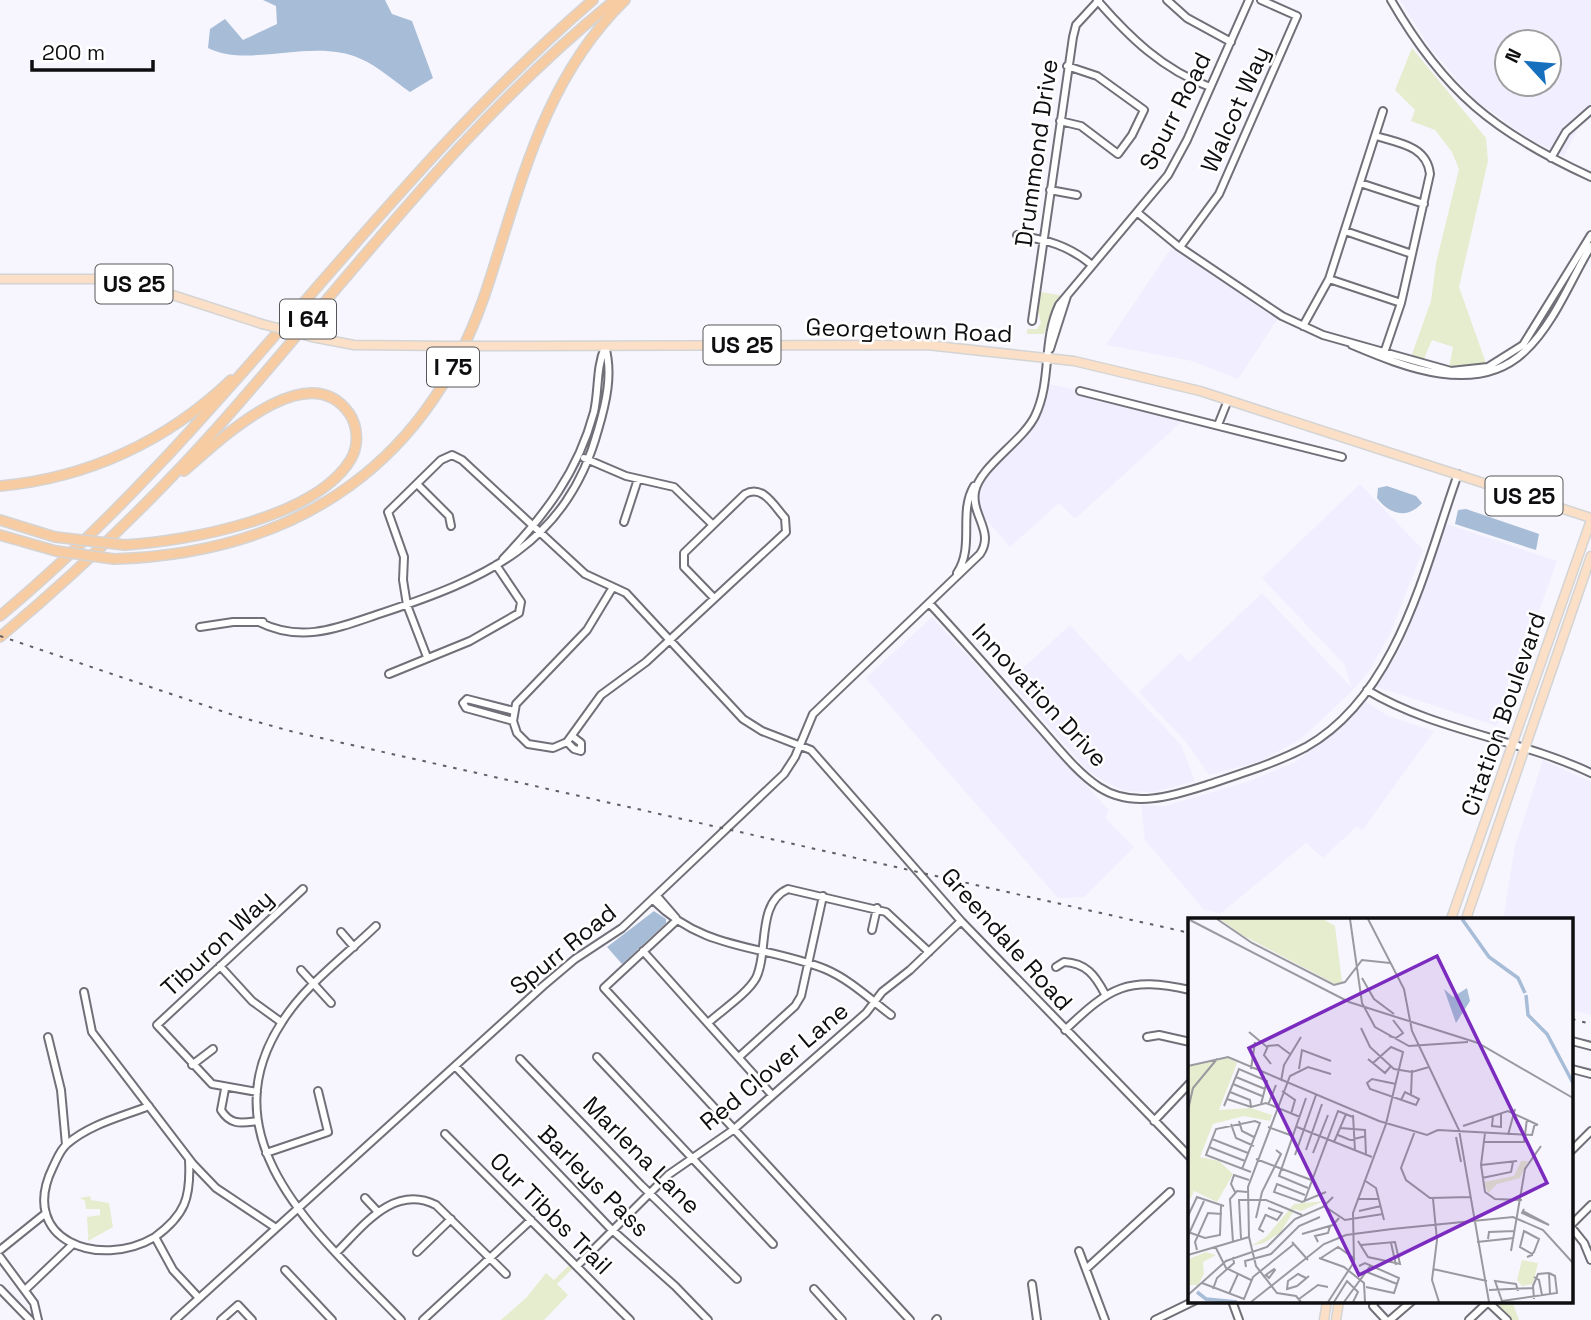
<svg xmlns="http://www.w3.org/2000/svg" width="1591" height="1320" font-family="'Space Grotesk',sans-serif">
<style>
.built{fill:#f1eeff;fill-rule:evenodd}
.green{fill:#e5edce}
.water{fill:#a6bcd7}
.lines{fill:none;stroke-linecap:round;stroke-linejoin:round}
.minor-casing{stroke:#717078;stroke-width:10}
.major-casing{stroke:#d4d4d4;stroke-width:11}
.highway-casing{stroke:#d4d4d4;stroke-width:12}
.minor{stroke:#fff;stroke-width:6}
.major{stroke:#fbe0c7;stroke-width:8}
.highway{stroke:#f8cca2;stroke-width:9}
.rail{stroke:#5f5f64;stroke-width:2;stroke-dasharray:3.5 7;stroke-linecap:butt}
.major-bridge-casing{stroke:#d4d4d4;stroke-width:11;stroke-linecap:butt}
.highway-bridge-casing{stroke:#d4d4d4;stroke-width:12;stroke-linecap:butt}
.major-bridge{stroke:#fbe0c7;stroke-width:8}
.highway-bridge{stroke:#f8cca2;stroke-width:9}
.labels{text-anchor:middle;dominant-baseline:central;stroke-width:5;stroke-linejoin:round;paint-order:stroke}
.shield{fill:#fff;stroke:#565658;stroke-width:2}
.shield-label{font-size:23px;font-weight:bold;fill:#0e0e11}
.street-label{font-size:24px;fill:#0e0e11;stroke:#fff}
.inset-river{fill:none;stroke:#a6bcd7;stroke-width:3.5}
.inset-road{fill:none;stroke:#9a999f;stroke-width:2}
.view{fill:#7b2cbf;fill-opacity:0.15;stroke:#7b2cbf;stroke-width:3.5}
.inset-edge{fill:none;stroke:#0e0e11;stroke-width:3.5}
</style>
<rect width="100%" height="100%" fill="#f7f6fe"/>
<!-- built -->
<path class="built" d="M1400 0H1591V118L1579 127 1564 156 1529 139 1474 99 1431 49ZM1507 42H1549V84H1507Z
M1172 247 1279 317 1238 379 1192 361 1106 345Z
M1049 384 1189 415 1075 519 1059 503 1010 547 980 513 977 495 983 478 1022 440 1035 423Z
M1360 484 1423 550 1389 636 1369 671 1353 690 1301 739 1261 761 1209 775 1185 741 1139 692 1180 653 1189 662 1262 593 1352 688 1344 664 1262 578Z
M1447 524 1557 561 1497 726 1377 687 1400 649Z
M932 617 1109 810 1105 818 1134 847 1084 897 1058 898 866 678Z
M1070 625 1181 745 1195 781 1155 792 1124 791 1100 779 1087 770 1009 681Z
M1365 701 1388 716 1434 731 1362 831 1357 826 1323 858 1306 843 1221 913 1204 910 1145 840 1141 805 1165 806 1250 781 1297 761 1337 730Z
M1543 760 1591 782V1015L1572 1010V919H1503L1515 846Z"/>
<!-- green -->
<path class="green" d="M1412 48 1486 138 1488 161 1459 287 1487 366 1449 368 1453 347 1432 340 1423 361 1411 357 1431 301 1436 263 1459 169 1452 152 1435 130 1411 121 1415 110 1395 90Z
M1040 292 1060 295 1044 334H1027V329H1037L1041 323 1038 311Z
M90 1196 91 1200 109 1203 113 1227 88 1241V1236H91L88 1235 87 1217 100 1215V1209H86L85 1201 80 1198Z
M571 1263 574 1267 557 1284 568 1295 544 1320H501L527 1297 546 1273 554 1280Z
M1490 1301H1512L1519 1320H1510Z"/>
<!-- water -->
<path class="water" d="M263 0H385L392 14 412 21 433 78 410 92C395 82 378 66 361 59 313 37 250 69 208 48L210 29 225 19 243 40 277 24 276 6Z
M1387 486 1416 496 1422 503C1407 520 1389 514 1377 498L1378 488Z
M1466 509 1539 534 1536 550 1455 524 1458 510Z
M654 911 666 919V923L622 964 607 947Z"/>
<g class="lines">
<!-- minor casing -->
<g class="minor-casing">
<path id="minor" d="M1097 0C1129 37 1163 70 1210 87
M1167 0 1187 18 1231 42
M1391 0C1444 92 1495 133 1591 177
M1060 121 1081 126 1118 154 1132 135 1144 110 1097 76 1067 66
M1376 136C1399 143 1427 146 1430 174L1401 303 1384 353
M1551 158 1566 132 1591 110
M1360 183 1424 204
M1050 190 1077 195
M1138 213 1178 246 1282 316 1323 335 1451 371 1488 367 1523 345 1591 235
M1345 231 1412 254
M1017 235C1047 240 1068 245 1092 265
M1180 247 1219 194 1297 16 1261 0
M1329 279 1401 303
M1032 321 1073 37 1076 25 1099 0
M1303 326 1329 279 1383 111
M1352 345C1404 367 1477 397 1525 351 1554 324 1571 279 1591 246
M1050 349 1067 296
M1080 391 1342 457
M1218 425 1228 400
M584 458 626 476 674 487 713 525
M417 484 449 516 451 526
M624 522 638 479
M503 559C545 515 578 472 594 412 599 390 596 368 605 347
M957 573C975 546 958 513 974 486
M613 587 587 630 516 704 513 721 517 733 528 744 553 748 567 742 601 695 646 662 786 532 785 518C774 506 763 484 745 494L684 553V567L714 598
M930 604C966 643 1001 683 1036 723 1056 745 1075 771 1099 787 1132 809 1173 796 1207 785 1240 774 1276 763 1306 747 1398 695 1425 566 1458 474
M259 622C303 644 340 627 382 613 485 579 567 544 598 430 606 403 613 374 605 346
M200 627 233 622H263
M427 657 407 605 403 580 404 557 388 512 441 460 452 455 462 460 585 574 626 593 743 719 762 731 811 750 961 921 1190 1157
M389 674 470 641 519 613 521 602 496 565
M1367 690C1435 731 1520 739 1591 773
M513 721 466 708 463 703 467 699 514 711
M567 742 574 749 581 751V743L572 736
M657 896 676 918
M653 900C705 952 762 944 825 969 849 979 870 999 891 1015
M677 920 604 988 910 1320
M376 926C345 956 305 985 282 1022 203 1143 325 1240 401 1320
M872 930 877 908
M341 932 354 947
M643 951 772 1095
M220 966 252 1001 281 1022
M1056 967 1064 962C1086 963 1095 975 1105 994
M301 970 331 1003
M84 992 92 1032 193 1164 216 1188 276 1228
M708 1023C722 1010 747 994 756 978 769 952 756 903 788 889L886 912 929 952
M1065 1030C1110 987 1127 976 1190 990
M48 1037 61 1090 66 1145
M1147 1037 1159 1035 1190 1042
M1572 1041 1591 1046
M597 1057 773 1244
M739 1057 795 1006 801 996 823 896
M520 1059 641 1185 737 1279
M192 1065 213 1049
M456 1067 611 1229 675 1286 708 1320
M1572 1069 1591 1074
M225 1089 221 1110C231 1126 242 1123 258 1121
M257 1092 212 1084 157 1025 303 889
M149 1106C121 1117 90 1124 67 1144 60 1150 57 1159 53 1167 17 1240 99 1270 155 1237
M1154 1121 1190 1083
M445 1134 630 1320
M1572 1150 1591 1131
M266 1153 328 1132 318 1091
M189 1160C191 1198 185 1215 155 1237L173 1270 199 1298
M365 1198 378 1212
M1572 1224 1591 1205
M1572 1228 1584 1243 1591 1260
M0 1250 46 1213
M1079 1251 1105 1320
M337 1252C364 1225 394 1184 436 1205L506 1274
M417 1252 451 1219
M0 1257 34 1303 38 1320
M577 1266 668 1175 733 1130 866 1013 882 992 910 970 961 921
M1086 1269 1170 1192
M285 1270 332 1320
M1032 1284 1037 1320
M0 1289 30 1320
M814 1289 842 1320
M25 1290 72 1245
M1232 1301 1239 1320
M1375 1301 1373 1306 1386 1320
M1487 1301 1507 1320
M175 1320 543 986 575 959 622 928 784 774 795 757 813 714 980 554C995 532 971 515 975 492 979 467 1023 441 1035 416 1052 381 1042 341 1059 305L1168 175 1187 140 1249 0
M221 1320 238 1305 252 1320
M423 1320 531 1220
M936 1320 937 1319
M1155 1320 1194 1301
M1390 1320 1412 1301
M1469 1320 1488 1302"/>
</g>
<!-- major casing -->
<g class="major-casing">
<path id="major" d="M0 279H111L154 289 262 324
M312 337 354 345 452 346
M475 346 927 345 1074 361 1200 391 1591 518
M1451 919 1591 520
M1466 919 1591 556
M1324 1320 1327 1301
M1336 1320 1339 1301"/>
</g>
<!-- highway casing -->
<g class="highway-casing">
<path id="highway" d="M0 486C88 478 167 441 231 380
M0 520 55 537
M0 535 56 551
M125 545C188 541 316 518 351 459 359 445 358 426 349 413 307 354 218 442 184 471
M114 559C300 553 432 462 489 282 522 180 545 78 625 0
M0 616C220 433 376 187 593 0
M0 637C80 570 156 497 225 419 351 276 465 121 615 0"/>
</g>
<!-- minor -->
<use href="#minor" class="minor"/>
<!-- major -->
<use href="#major" class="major"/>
<!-- highway -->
<use href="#highway" class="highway"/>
<!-- rail -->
<path class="rail" d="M0 636 236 716 294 732 1190 933
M1572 1019 1591 1024"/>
<!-- major-bridge casing -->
<g class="major-bridge-casing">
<path id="major-bridge" d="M262 324 312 337
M452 346H475"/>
</g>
<!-- highway-bridge casing -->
<g class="highway-bridge-casing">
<path id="highway-bridge" d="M55 537 125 545
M56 551 114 559"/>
</g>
<!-- major-bridge -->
<use href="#major-bridge" class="major-bridge"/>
<!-- highway-bridge -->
<use href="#highway-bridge" class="highway-bridge"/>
</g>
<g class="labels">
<!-- shield labels -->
<g class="shield">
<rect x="95.5" y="264.5" width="77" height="39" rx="5"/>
<rect x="280" y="299.5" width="56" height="39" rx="5"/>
<rect x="703.5" y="325.5" width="77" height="39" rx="5"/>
<rect x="427" y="347.5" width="52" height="39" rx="5"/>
<rect x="1485.5" y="476.5" width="77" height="39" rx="5"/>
</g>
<g class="shield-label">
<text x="134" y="284">US 25</text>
<text x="308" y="319">I 64</text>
<text x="742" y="345">US 25</text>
<text x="453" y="367">I 75</text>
<text x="1524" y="496">US 25</text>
</g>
<!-- street labels -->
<g class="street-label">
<text transform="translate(1235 109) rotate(-66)">Walcot Way</text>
<text transform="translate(1175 111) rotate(-63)">Spurr Road</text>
<text transform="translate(1036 153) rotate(-82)">Drummond Drive</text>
<text transform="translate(909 330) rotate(2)">Georgetown Road</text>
<text transform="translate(1040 695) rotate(47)">Innovation Drive</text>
<text transform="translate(1503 714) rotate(-71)">Citation Boulevard</text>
<text transform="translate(1007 939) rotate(48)">Greendale Road</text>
<text transform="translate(217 943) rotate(-43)">Tiburon Way</text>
<text transform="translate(563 949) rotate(-39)">Spurr Road</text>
<text transform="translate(774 1066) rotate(-40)">Red Clover Lane</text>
<text transform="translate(642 1155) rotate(45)">Marlena Lane</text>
<text transform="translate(594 1181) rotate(45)">Barleys Pass</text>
<text transform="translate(551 1213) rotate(45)">Our Tibbs Trail</text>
</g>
</g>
<!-- overview -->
<g transform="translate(1188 918)">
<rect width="385" height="385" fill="#f7f6fe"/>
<path d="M32 1H135L147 8 154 64 147 66 52 16ZM39 139 49 145 31 192 63 190 84 197 82 203 56 198 25 206 12 239 31 243 45 256 29 284 6 273 0 286V149ZM333 243H340L332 260 309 266 300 275 296 264 326 258ZM136 283 113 293 107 291 93 314 76 325 63 328 78 319 106 286ZM18 334 28 337 15 344 16 356 10 367H0L1 341ZM334 342 350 345 345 366 334 368 329 362Z" fill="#e5edce"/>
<path d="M279 70 282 83 268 105 256 71 265 79Z" fill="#a6bcd7"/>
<path class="inset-river" d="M274 1 301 39 330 60 337 75M338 77 340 97 359 116 385 165M9 374 18 381 49 384"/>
<path class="inset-road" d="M0 1 161 84 290 125 385 180M29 1 64 25 146 67 157 64 174 42 202 45M162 1 174 85 187 109 221 128 280 124M180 1 216 71 224 113 271 212 301 384M174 60 186 81 206 96M173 110 182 129 206 151 224 154 241 149M61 114 79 129M201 118 208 120 215 115 205 102M180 141 197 155 203 148M83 146 76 137 80 128 90 127 102 136M0 148 40 139 191 203 239 217 250 212M63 151 67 124M111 151 114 132 143 143M48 159 77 171M93 163 96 147 113 119M45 166 74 178M208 166 184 161 179 165 182 171 228 187 231 181 217 174 213 182M94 173 107 182 103 196M42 174 62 182 63 189M223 176 224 152M118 180 91 258 120 270M39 181 63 189 78 185 112 199M80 187 88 167M36 188 51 151 79 163 73 186M0 192 5 170 29 141M165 197 167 233M305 198 304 208 313 209V195M51 203 54 213 66 219M43 206 48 220 66 228M275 208 320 193 350 207M80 209 105 218M109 209 184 239M152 210 177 212 178 237M250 212 344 217 347 205M227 213 213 250 218 262 242 280 282 279M297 215 293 247 297 274 307 281 334 282M150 217 162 222 178 218M320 217 327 191M268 219 273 244M24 221 60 235M146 224 158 196M295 224H336L339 201M21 229 57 243M118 232 134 186M125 235 140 197M107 237 128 177M68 241 126 263M293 247 329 243M54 251 72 205 67 203 28 211 18 237 63 254M294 260 323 254 325 244M176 262 188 270 196 302M47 274 43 266 46 257 61 262M117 277 89 266 86 274 114 284 138 274M169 281H191M245 281 249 322 244 362 251 384M116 284 150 193 165 199M136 288 157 302 195 296M171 293 193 288M335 293 361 307 334 295 336 291M78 297 89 302 94 295 80 290M0 298 9 279 36 288M68 300 74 274 93 236 88 232M0 314 17 320 32 317 33 288M76 314 71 311 78 296M114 316 145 307 151 300M0 318 16 283M53 321 51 282H78L114 297M300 321 301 314 327 313M170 323 180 339 212 346 207 324 173 327M45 324 42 281 49 273 59 274M104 324 120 342M130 324 127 318 140 315 142 308M289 324 326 320M203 325 208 347M27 328 38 350 63 362M9 332 7 324 20 295 34 296M323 333 337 251 353 228M0 337 61 319M339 339 344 337V336L346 334 351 321 336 313 332 329 344 336M131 340 156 349 176 365 177 384M133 340 150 329 167 341M171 348 177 345 211 360 206 375 178 369M58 349 57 343 83 336 111 308 132 299M245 351 299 363M179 354 209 366M361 355 362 376M75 359 86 351 87 352 81 360 78 357M346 359 351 362 354 377M118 360 110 356 100 363 99 371 109 368 121 358M14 365 56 381 65 359 106 326M25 371 29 360 46 345 45 339M301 372 345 370M330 373 328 366 307 363 314 383 369 375 367 358 361 355M41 376 50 356M0 377 38 343 79 329 107 301 135 289 145 279M111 381 130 367 140 369M346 381 345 368 350 356 361 355M63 384 136 326 158 317 204 311 325 299 355 312 385 345M113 384 108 378 89 375 68 348 61 319 60 269 102 158 120 149 143 156M140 384 166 344 165 295 198 206 215 134 203 129 185 145M146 384 159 363 170 374 165 384M156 384 183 347"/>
<path class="view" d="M249 38 359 265 171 357 61 130Z"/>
<rect width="385" height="385" class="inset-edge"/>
</g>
<!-- north arrow -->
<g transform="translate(1528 63) rotate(296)"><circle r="33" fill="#ffffff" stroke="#9f9fa0" stroke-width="2"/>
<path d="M0-5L12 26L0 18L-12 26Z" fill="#1770bd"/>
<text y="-10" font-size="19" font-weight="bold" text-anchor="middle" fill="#0e0e11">N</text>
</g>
<!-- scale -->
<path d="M32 60v10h121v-10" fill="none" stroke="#0e0e11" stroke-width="3.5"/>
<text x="42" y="60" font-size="21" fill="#0e0e11" stroke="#ffffff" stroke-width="5" paint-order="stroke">200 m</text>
</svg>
